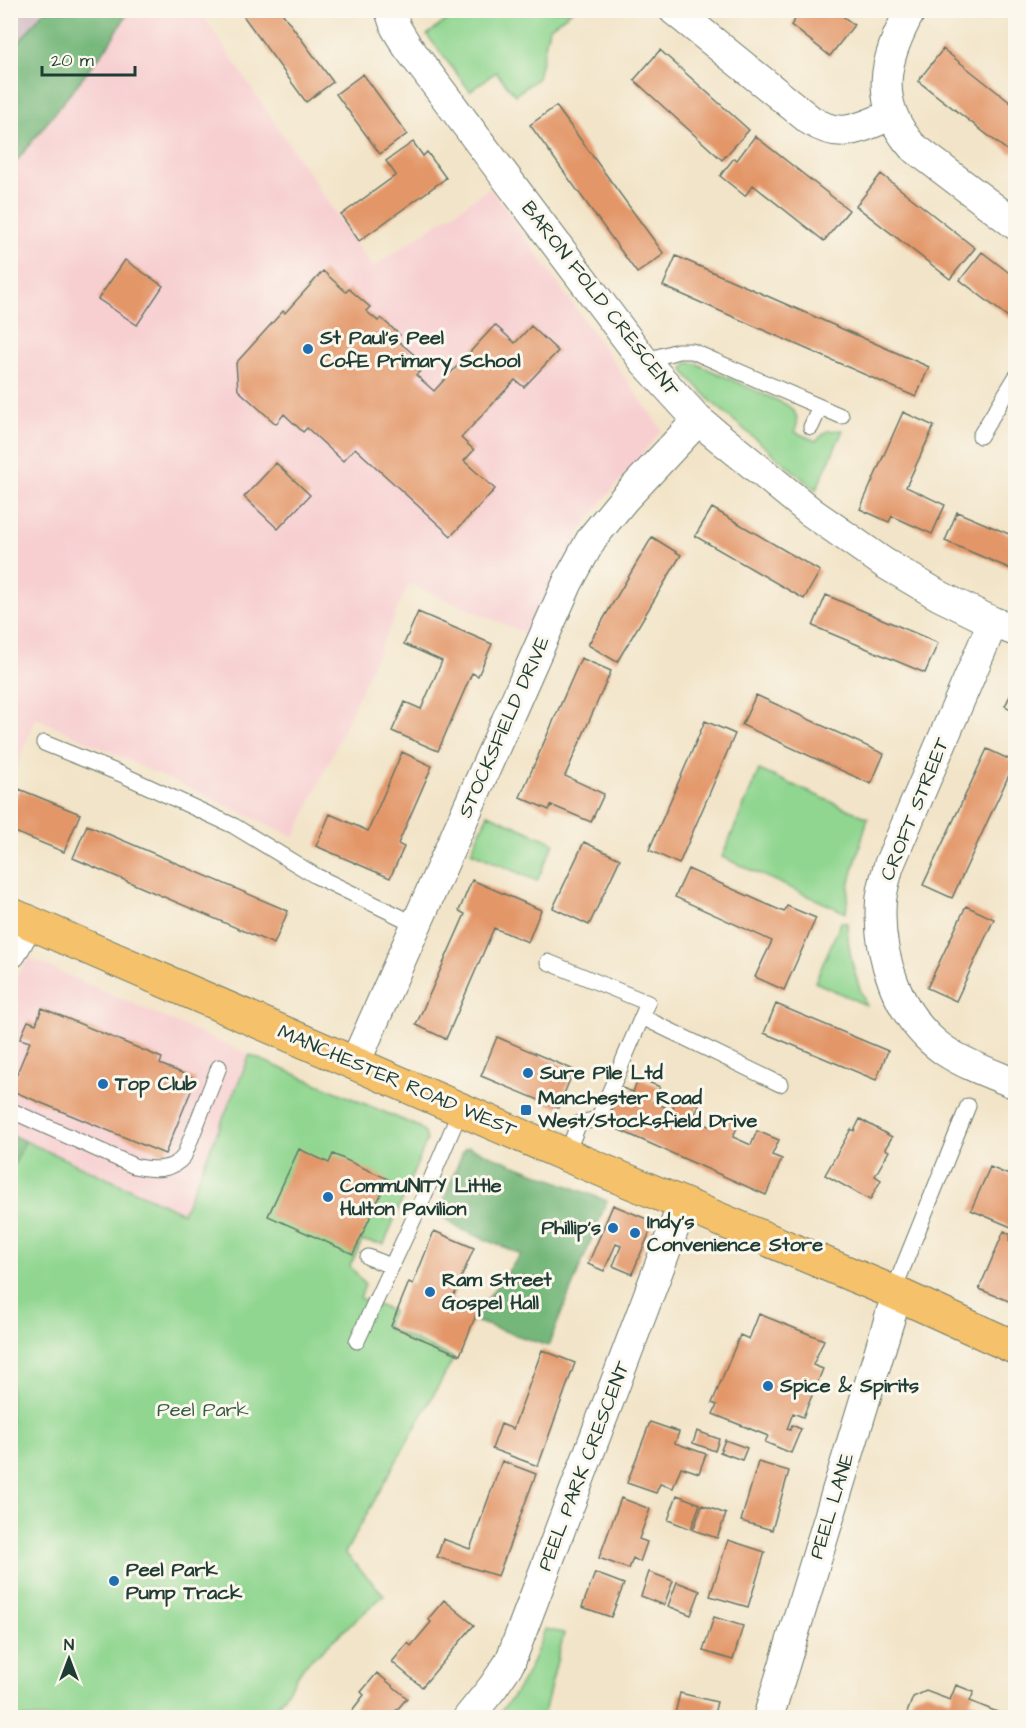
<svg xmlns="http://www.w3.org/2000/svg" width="1026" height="1728" font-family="'Architects Daughter',sans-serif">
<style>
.built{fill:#f7cfd1}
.industrial{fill:#d2bdc6}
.green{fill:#90d690;stroke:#588a62;stroke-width:1.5}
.forest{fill:#74b77a;stroke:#4a7a57;stroke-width:1.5}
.building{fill:#e39769}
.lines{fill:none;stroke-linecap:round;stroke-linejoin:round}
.service-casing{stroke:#697768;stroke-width:17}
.minor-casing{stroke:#697768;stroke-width:32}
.tertiary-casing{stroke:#697768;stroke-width:35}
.primary-casing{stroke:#697768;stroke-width:35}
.service{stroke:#fff;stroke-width:15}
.minor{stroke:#fff;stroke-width:30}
.tertiary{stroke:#fff;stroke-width:33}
.primary{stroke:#f5c16b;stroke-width:33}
.poi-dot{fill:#1f6fb2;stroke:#fbf7ec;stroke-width:2}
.labels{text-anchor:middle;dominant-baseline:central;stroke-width:6;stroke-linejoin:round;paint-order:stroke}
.street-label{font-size:20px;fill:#1f3d34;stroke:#fbf7ec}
.poi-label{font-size:20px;font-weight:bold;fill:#1f3d34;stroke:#fbf7ec;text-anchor:start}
.park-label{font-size:20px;fill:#365c46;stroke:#fbf7ec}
</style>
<rect width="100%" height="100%" fill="#fbf7ec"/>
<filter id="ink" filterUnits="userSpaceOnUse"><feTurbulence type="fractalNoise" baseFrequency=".0167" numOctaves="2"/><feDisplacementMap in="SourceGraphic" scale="12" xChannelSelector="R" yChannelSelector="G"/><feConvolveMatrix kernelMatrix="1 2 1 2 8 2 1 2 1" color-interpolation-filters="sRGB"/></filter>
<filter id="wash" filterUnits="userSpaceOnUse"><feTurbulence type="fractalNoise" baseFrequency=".008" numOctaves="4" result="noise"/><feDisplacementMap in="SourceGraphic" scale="24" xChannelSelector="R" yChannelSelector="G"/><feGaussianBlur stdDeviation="1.35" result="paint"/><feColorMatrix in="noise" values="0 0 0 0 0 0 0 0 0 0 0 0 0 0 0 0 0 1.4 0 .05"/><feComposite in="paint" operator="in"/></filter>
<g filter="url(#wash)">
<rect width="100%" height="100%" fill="#f2e4c8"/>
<!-- built -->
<path class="built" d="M129 11H200L372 268 490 188 662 430 587 520 530 635 409 584 295 837 36 718 15 770 11 769 10 168 107 47Z
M29 958 250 1055 183 1213 11 1135 10 987Z"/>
<!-- industrial -->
<path class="industrial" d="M11 10 44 11 11 52 10 11Z"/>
<!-- green -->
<path class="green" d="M448 11H572L549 28 538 78 515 95 496 72 470 91 427 35 451 17Z
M687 363H695L787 405C798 413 799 420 795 432L816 441 827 431 843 430 816 490 713 403 685 373 683 369Z
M759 770 868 818 849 885 846 913 722 857Z
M488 814 554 843 537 881 471 852Z
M841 922 847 923C848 953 855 977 866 1005L815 982Z
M250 1055 419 1127 425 1133 427 1140 384 1244 362 1241 350 1266 365 1285 360 1298 392 1311 386 1327 454 1358 345 1553 384 1595 304 1666 270 1717 11 1718 10 1172 25 1141 183 1213Z
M545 1629 564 1633 543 1717H496C523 1687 532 1666 545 1629Z"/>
<!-- forest -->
<path class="forest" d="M44 11H129L107 47 11 168V52Z
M11 1135 25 1141 11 1172Z
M469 1147 607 1201 548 1346 475 1321 479 1310 521 1254 460 1229 438 1214 464 1149Z"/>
<g id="blocks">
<!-- building -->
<path class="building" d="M239 10H280L333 82 306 102Z
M802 10H835L854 25 830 56 791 25Z
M943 49 1016 107V150L1012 154 918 81Z
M660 50 749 130 722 160 634 80Z
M363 74 407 134 380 154 336 94Z
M556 106 664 254 637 273 530 125Z
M755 136 849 210 824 241 753 185 745 196 720 176 734 158 737 160Z
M413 142 423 156 427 152 446 178 359 241 341 215 396 175 386 161Z
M881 174 975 248 950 279 856 206Z
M982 252 1016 278V323L960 280Z
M676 256 929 367 916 397 663 286Z
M125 260 163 286 137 325 98 299Z
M323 271 346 292 349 289 370 307 366 311 378 321 381 318 400 335 396 339 426 365 416 375 434 391 495 325 515 343 531 326 558 351 524 387 515 380 461 438 474 450 464 461 495 489 451 536 355 448 343 461 307 428 303 432 284 414 276 424 238 390 236 363 283 311 285 313Z
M903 412 934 426 906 487 945 505 932 534 892 516 889 522 860 509Z
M276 463 310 495 278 529 244 497Z
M712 508 820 571 804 599 695 536Z
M957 512 1016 537V571L945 541Z
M652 537 681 555 617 662 588 645Z
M826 595 938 643 925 673 813 626Z
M418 612 492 644 478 676 472 673 438 751 392 731 405 702 421 709 442 661 404 644Z
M581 658 611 671 565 776 604 794 591 822 551 805 549 810 520 797Z
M1016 684V712L1005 706Z
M756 695 884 754 871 784 742 725Z
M705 721 735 734 679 864 649 850Z
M987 749 1015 762 952 898 923 885Z
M402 752 432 766 398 844 404 847 390 878 316 846 330 814 368 831Z
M19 789 80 814 64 852 10 830V809Z
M87 825 288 911 274 944 73 858Z
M584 842 620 859 589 925 553 908Z
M688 869 784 912 787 906 816 918 784 990 755 977 772 941 675 897Z
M472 880 541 910 528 942 494 928 446 1039 416 1025 465 914 459 911Z
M966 906 994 919 956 1001 927 988Z
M776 1004 888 1051 876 1080 764 1033Z
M42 1008 162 1058 160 1064 196 1079 165 1154 10 1090 30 1042 20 1039 28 1021 36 1024Z
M497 1037 574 1070 558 1108 481 1076Z
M639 1078 660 1087 653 1102 672 1110 678 1095 699 1105 693 1119 711 1127 718 1113 739 1123 733 1137 751 1145 757 1131 779 1140 772 1155 782 1159 766 1195 606 1124 622 1088 633 1092Z
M860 1119 892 1137 885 1149 889 1151 875 1176 881 1180 870 1200 825 1175 851 1129 854 1131Z
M299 1149 329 1163 333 1154 388 1179 353 1254 268 1216Z
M990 1167 1016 1178V1229L971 1210Z
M613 1205 654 1222 632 1274 613 1266 621 1246 616 1244 604 1271 588 1264Z
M434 1231 474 1248 452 1299 478 1310 460 1355 391 1326 409 1282 413 1284Z
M1004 1231 1011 1235 1009 1240 1016 1243V1304L979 1289Z
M759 1314 824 1340 813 1365 823 1369 803 1417 793 1413 787 1429 790 1430 792 1425 801 1429 791 1453 765 1442 768 1436 713 1414 717 1405 712 1403 740 1335 749 1339Z
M542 1350 575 1363 538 1466 492 1449 501 1424 513 1429Z
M650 1422 679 1432 675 1443 706 1454 699 1473 681 1467 673 1488 660 1484 656 1493 627 1483Z
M697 1431 719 1439 715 1451 693 1443Z
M725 1440 747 1448 742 1460 720 1452Z
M502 1461 536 1474 498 1576 437 1557 443 1539 470 1549Z
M758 1462 789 1471 772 1530 741 1521Z
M677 1495 700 1504 691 1529 668 1520Z
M621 1498 650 1509 639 1539 647 1542 640 1562 633 1558 629 1569 599 1558Z
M702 1505 726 1514 717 1538 693 1530Z
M728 1540 765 1552 748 1607 710 1596Z
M649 1572 673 1581 664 1605 641 1596Z
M595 1573 624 1584 611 1617 582 1607Z
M677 1582 700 1591 691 1615 668 1606Z
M444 1600 474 1625 422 1687 392 1662 408 1643 411 1646 431 1622 428 1619Z
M714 1617 743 1626 733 1660 703 1651Z
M377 1673 407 1698 390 1718H346L364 1695 361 1692Z
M956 1685 974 1692 970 1701 1012 1718H905L913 1697 926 1691 950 1700Z
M680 1693 717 1702 713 1718H674Z"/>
</g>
</g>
<g filter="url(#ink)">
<use href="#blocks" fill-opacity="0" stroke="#697768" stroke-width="1.5"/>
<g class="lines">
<!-- service casing -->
<g class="service-casing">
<path id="service" d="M644 361 678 351H692L841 416
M811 427 820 407
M980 436 1016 377
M44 743 121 774 234 826 316 876 417 925
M548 962 648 1003 598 1119 579 1123 566 1155
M642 1017 780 1084
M10 1110 134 1166C152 1170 172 1172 184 1156L219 1067
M368 1257 391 1266
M893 1292 968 1106
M357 1341 421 1203 461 1109"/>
</g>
<!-- minor casing -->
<g class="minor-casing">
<path id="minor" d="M390 10 396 28 407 46 644 361 698 420 811 512 884 563 940 596 993 622 1016 631
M674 10 810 120C843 141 859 127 892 115
M911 10C884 58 873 101 912 146L1016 225
M993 622 889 865C886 876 882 889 881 901 877 955 898 1019 945 1051 966 1065 992 1074 1016 1084
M355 1063 568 582 592 538 624 499 698 420
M468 1718 493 1687 510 1662 683 1204
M768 1718 897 1294"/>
</g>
<!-- tertiary casing -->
<g class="tertiary-casing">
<path id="tertiary" d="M10 952 27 921"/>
</g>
<!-- primary casing -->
<g class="primary-casing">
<path id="primary" d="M10 914 566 1155 893 1292 1016 1348"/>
</g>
<!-- service -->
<use href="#service" class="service"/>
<!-- minor -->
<use href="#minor" class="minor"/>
<!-- tertiary -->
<use href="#tertiary" class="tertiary"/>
<!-- primary -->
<use href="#primary" class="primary"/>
</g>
</g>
<!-- markers -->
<g class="poi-dot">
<circle cx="308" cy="349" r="6"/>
<circle cx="528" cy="1073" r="6"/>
<circle cx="103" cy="1084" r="6"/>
<rect x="520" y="1104" width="12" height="12" rx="3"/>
<circle cx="328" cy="1197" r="6"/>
<circle cx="613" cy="1228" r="6"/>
<circle cx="635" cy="1233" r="6"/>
<circle cx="430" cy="1292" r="6"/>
<circle cx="768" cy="1386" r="6"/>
<circle cx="114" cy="1581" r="6"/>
</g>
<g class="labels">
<!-- street labels -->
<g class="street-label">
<text transform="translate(600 299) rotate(52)">BARON FOLD CRESCENT</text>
<text transform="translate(504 727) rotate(-66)">STOCKSFIELD DRIVE</text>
<text transform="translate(915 809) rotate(-68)">CROFT STREET</text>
<text transform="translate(397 1081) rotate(23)">MANCHESTER ROAD WEST</text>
<text transform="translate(584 1466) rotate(-69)">PEEL PARK CRESCENT</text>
<text transform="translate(832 1506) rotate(-73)">PEEL LANE</text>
</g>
<!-- poi labels -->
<g class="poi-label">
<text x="320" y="338">St Paul's Peel<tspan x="320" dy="23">CofE Primary School</tspan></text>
<text x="540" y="1073">Sure Pile Ltd</text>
<text x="115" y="1084">Top Club</text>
<text x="538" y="1098">Manchester Road<tspan x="538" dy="23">West/Stocksfield Drive</tspan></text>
<text x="340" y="1186">CommUNITY Little<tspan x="340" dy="23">Hulton Pavilion</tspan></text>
<text x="647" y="1222">Indy's<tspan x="647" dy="23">Convenience Store</tspan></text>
<text x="601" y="1228" text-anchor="end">Phillip's</text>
<text x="442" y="1280">Ram Street<tspan x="442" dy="23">Gospel Hall</tspan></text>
<text x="780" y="1386">Spice &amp; Spirits</text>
<text x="126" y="1570">Peel Park<tspan x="126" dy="23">Pump Track</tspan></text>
</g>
<!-- park labels -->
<g class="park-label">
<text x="203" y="1410">Peel Park</text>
</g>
</g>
<!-- margin -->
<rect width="1026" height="1728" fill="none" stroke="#fbf7ec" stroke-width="36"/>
<!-- north arrow -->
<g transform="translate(69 1659)" stroke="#fbf7ec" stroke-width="4.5" paint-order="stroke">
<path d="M0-4.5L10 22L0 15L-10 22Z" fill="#1f3d34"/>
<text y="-9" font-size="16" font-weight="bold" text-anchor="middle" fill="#1f3d34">N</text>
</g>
<!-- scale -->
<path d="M42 66v9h93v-9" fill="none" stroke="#1f3d34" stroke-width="3"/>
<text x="51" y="66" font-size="18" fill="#1f3d34" stroke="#fbf7ec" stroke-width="4.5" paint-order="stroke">20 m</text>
</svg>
